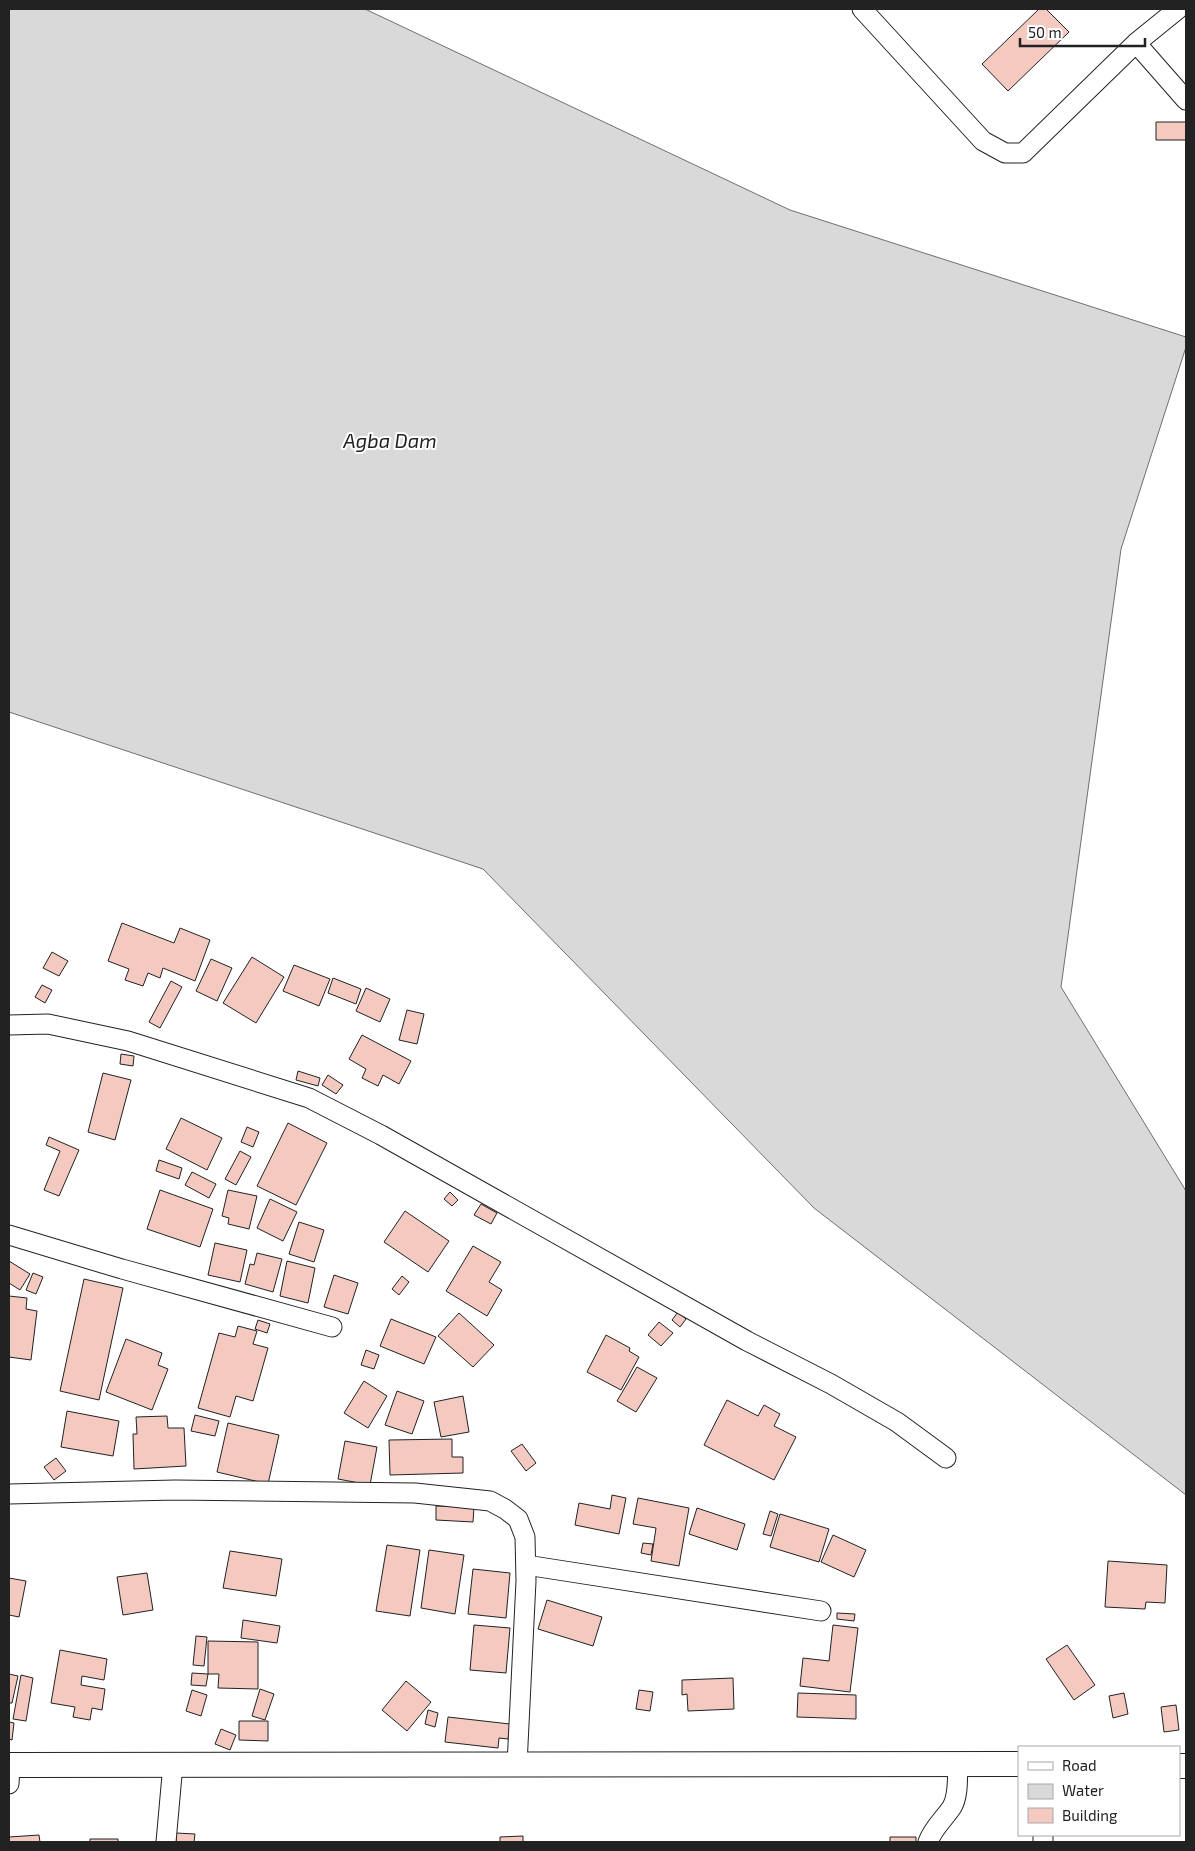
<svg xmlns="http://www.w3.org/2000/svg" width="1195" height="1851" font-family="'Exo 2',sans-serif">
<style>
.water{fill:#d9d9d9;stroke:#6f6f6f}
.building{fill:#f3c9c0;stroke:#222}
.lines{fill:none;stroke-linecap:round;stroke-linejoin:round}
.minor-casing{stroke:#222;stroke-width:21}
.major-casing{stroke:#222;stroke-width:26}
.minor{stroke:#fff;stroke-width:19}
.major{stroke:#fff;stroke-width:24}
.labels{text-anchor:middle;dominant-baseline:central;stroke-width:4;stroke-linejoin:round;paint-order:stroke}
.water-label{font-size:20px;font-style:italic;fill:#222;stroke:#fff}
</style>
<rect width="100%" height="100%" fill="#fff"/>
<!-- water -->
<path class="water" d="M9 9H365L790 210 1186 337V347L1121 549 1061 987 1186 1191V1495L814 1208 483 869 9 712Z"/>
<!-- building -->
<path class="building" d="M1039 9H1046L1069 32 1008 91 982 64Z
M1156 122H1186V140H1156Z
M122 923 174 943 180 928 210 940 195 981 163 968 160 978 148 973 143 986 125 980 129 969 108 961Z
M52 952 68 961 59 976 43 968Z
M252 957 284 977 256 1023 223 1003Z
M211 959 232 968 217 1001 196 991Z
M294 965 330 979 319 1006 283 991Z
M333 978 361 989 356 1004 328 993Z
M171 981 182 987 160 1028 149 1022Z
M42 985 52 990 45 1003 35 997Z
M366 988 390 999 380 1022 356 1011Z
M407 1010 424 1014 417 1044 399 1040Z
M362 1035 411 1061 399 1084 383 1075 378 1086 362 1078 366 1069 349 1059Z
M121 1054 134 1056 133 1066 120 1064Z
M298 1071 320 1078 318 1086 296 1080Z
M103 1073 131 1080 115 1140 88 1132Z
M328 1075 343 1085 336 1094 322 1085Z
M181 1118 222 1138 207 1170 166 1149Z
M288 1123 327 1143 296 1205 257 1186Z
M247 1127 259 1132 253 1147 241 1142Z
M49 1137 79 1150 59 1196 44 1190 60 1151 46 1145Z
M240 1151 251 1157 236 1185 225 1179Z
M159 1160 182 1168 179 1179 156 1171Z
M192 1172 216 1184 209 1198 185 1185Z
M160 1190 213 1209 200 1247 147 1229Z
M228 1190 257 1196 249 1229 228 1224 229 1218 222 1216Z
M450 1192 458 1200 452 1206 444 1199Z
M270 1199 297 1212 283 1241 257 1228Z
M481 1204 497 1213 491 1224 474 1215Z
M405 1211 449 1241 428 1272 384 1242Z
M299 1222 324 1230 314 1262 289 1254Z
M215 1243 247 1250 240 1282 208 1275Z
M473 1246 501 1262 489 1282 502 1290 487 1316 446 1291Z
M257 1253 282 1259 273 1292 245 1284 250 1264 254 1265Z
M9 1261 30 1274 20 1290 9 1283Z
M287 1261 315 1268 308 1303 280 1296Z
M33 1273 43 1277 36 1294 26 1290Z
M334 1275 358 1283 348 1314 324 1307Z
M402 1276 409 1282 399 1295 392 1289Z
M84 1279 123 1288 99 1400 60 1391Z
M9 1296 27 1298 26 1309 37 1311 31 1360 9 1357Z
M678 1312 686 1319 680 1327 672 1320Z
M459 1313 494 1345 473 1367 438 1336Z
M391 1319 436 1337 424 1364 380 1346Z
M258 1320 270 1324 267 1333 255 1329Z
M659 1322 673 1333 661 1346 648 1335Z
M238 1326 257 1331 253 1344 268 1348 253 1401 236 1396 230 1417 198 1408 219 1333 235 1337Z
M606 1335 630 1348 629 1351 639 1357 621 1390 587 1372Z
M126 1339 162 1353 158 1365 168 1369 152 1410 106 1392Z
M366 1350 379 1355 374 1369 361 1365Z
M637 1367 657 1378 636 1412 617 1401Z
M364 1381 387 1396 368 1428 344 1413Z
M397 1391 424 1401 412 1434 385 1425Z
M463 1396 469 1432 441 1437 434 1402Z
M727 1400 758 1416 764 1405 780 1414 774 1426 796 1437 774 1480 704 1445Z
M67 1411 119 1421 113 1456 61 1447Z
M195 1415 219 1421 215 1436 191 1431Z
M167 1416 168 1428H184L186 1466 134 1469 133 1434H137L136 1417Z
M228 1423 279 1435 268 1484 217 1472Z
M452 1439V1457H463V1473L390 1475 389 1440Z
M345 1441 377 1447 370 1485 338 1479Z
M522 1444 536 1463 526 1471 511 1451Z
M56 1458 66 1471 54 1480 44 1467Z
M612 1495 626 1498 619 1534 575 1525 579 1503 610 1509Z
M638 1498 689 1508 679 1566 651 1561 656 1528 633 1524Z
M436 1506 474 1507 473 1522 436 1520Z
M697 1508 745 1524 737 1550 689 1534Z
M770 1511 778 1514 771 1536 763 1534Z
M780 1514 829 1529 819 1562 770 1547Z
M833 1535 866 1550 854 1577 821 1562Z
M643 1543 653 1544 651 1555 641 1553Z
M387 1545 420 1550 410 1616 376 1611Z
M429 1550 464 1555 455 1614 421 1608Z
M230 1551 282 1559 276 1596 223 1588Z
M1108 1561 1167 1565 1165 1603 1146 1602 1145 1609 1105 1607Z
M473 1569 510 1573 506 1618 468 1614Z
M147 1573 153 1610 123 1615 117 1577Z
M9 1578 26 1581 19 1617 9 1615Z
M547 1600 602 1617 593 1646 538 1629Z
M837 1613 855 1614 854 1621 837 1619Z
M243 1620 280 1626 277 1643 241 1638Z
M474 1625 510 1628 506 1673 470 1670Z
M833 1625 858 1628 850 1692 800 1686 803 1658 829 1661Z
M196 1636 207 1637 204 1666 193 1665Z
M208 1641 258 1642V1689L218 1688 219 1674H208Z
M1067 1645 1095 1685 1074 1700 1046 1659Z
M60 1650 107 1659 104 1680 82 1676 81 1685 105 1689 102 1710 92 1708 90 1720 73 1717 75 1707 51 1703Z
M192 1673 208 1674 206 1686 191 1685Z
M9 1674 18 1676 12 1703H9Z
M21 1675 33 1678 26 1721 13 1719Z
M733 1678 734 1709 688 1711 687 1694 682 1695V1680Z
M406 1681 431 1702 407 1731 382 1710Z
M260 1689 274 1694 265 1720 252 1716Z
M192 1690 207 1695 201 1716 186 1711Z
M639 1690 653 1692 650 1711 636 1709Z
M798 1693 856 1695V1719L797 1717Z
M1124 1693 1128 1714 1113 1718 1109 1696Z
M1176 1705 1179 1730 1164 1732 1161 1707Z
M428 1710 438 1713 435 1727 425 1724Z
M448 1717 510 1724 508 1739 499 1738 498 1748 445 1742Z
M239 1721H268V1741L239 1740Z
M9 1722 14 1723 12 1740 9 1739Z
M221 1729 236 1735 230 1750 215 1744Z
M176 1833 195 1834 194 1842H176Z
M39 1835 40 1842H9V1837Z
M523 1836V1842H500V1837Z
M890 1837H916V1842H890Z
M90 1839H118V1842H90Z"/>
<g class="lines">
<!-- minor casing -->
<g class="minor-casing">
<path id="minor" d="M862 9 983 141 1005 153H1023L1136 43 1178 9
M1136 43 1186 100
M9 1025 48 1024 128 1041 309 1098 381 1135 747 1341 831 1384 897 1422 946 1458
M9 1235 122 1269 332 1327
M9 1494 175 1490 415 1493 490 1501 505 1509 518 1519 525 1537 526 1581 517 1765
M526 1565 821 1611
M9 1784 10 1765
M1043 1835V1842
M166 1842 173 1764
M928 1842C933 1828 944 1819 952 1807 959 1795 957 1777 958 1764"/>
</g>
<!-- major casing -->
<g class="major-casing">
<path id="major" d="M9 1765 1019 1764
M1179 1766H1186"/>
</g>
<!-- minor -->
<use href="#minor" class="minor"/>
<!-- major -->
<use href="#major" class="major"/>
</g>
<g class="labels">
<!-- water labels -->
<g class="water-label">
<text x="390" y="440">Agba Dam</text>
</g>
</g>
<!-- border -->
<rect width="1195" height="1851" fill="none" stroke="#222222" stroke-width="20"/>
<!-- legend -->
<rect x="1018" y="1746" width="162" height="90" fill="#ffffff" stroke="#a7a7a7"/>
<rect x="1028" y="1762" width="25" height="8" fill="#ffffff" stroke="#a7a7a7"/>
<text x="1062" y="1771" font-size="15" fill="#222222">Road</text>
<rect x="1028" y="1784" width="25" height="15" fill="#d9d9d9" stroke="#a7a7a7"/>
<text x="1062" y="1796" font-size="15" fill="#222222">Water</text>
<rect x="1028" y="1808" width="25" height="15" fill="#f3c9c0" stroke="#a7a7a7"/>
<text x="1062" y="1821" font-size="15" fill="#222222">Building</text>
<!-- scale -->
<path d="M1020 38v8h125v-8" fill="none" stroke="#222222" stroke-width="2.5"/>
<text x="1028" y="38" font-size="15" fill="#222222" stroke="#ffffff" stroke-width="4" paint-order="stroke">50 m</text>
</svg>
